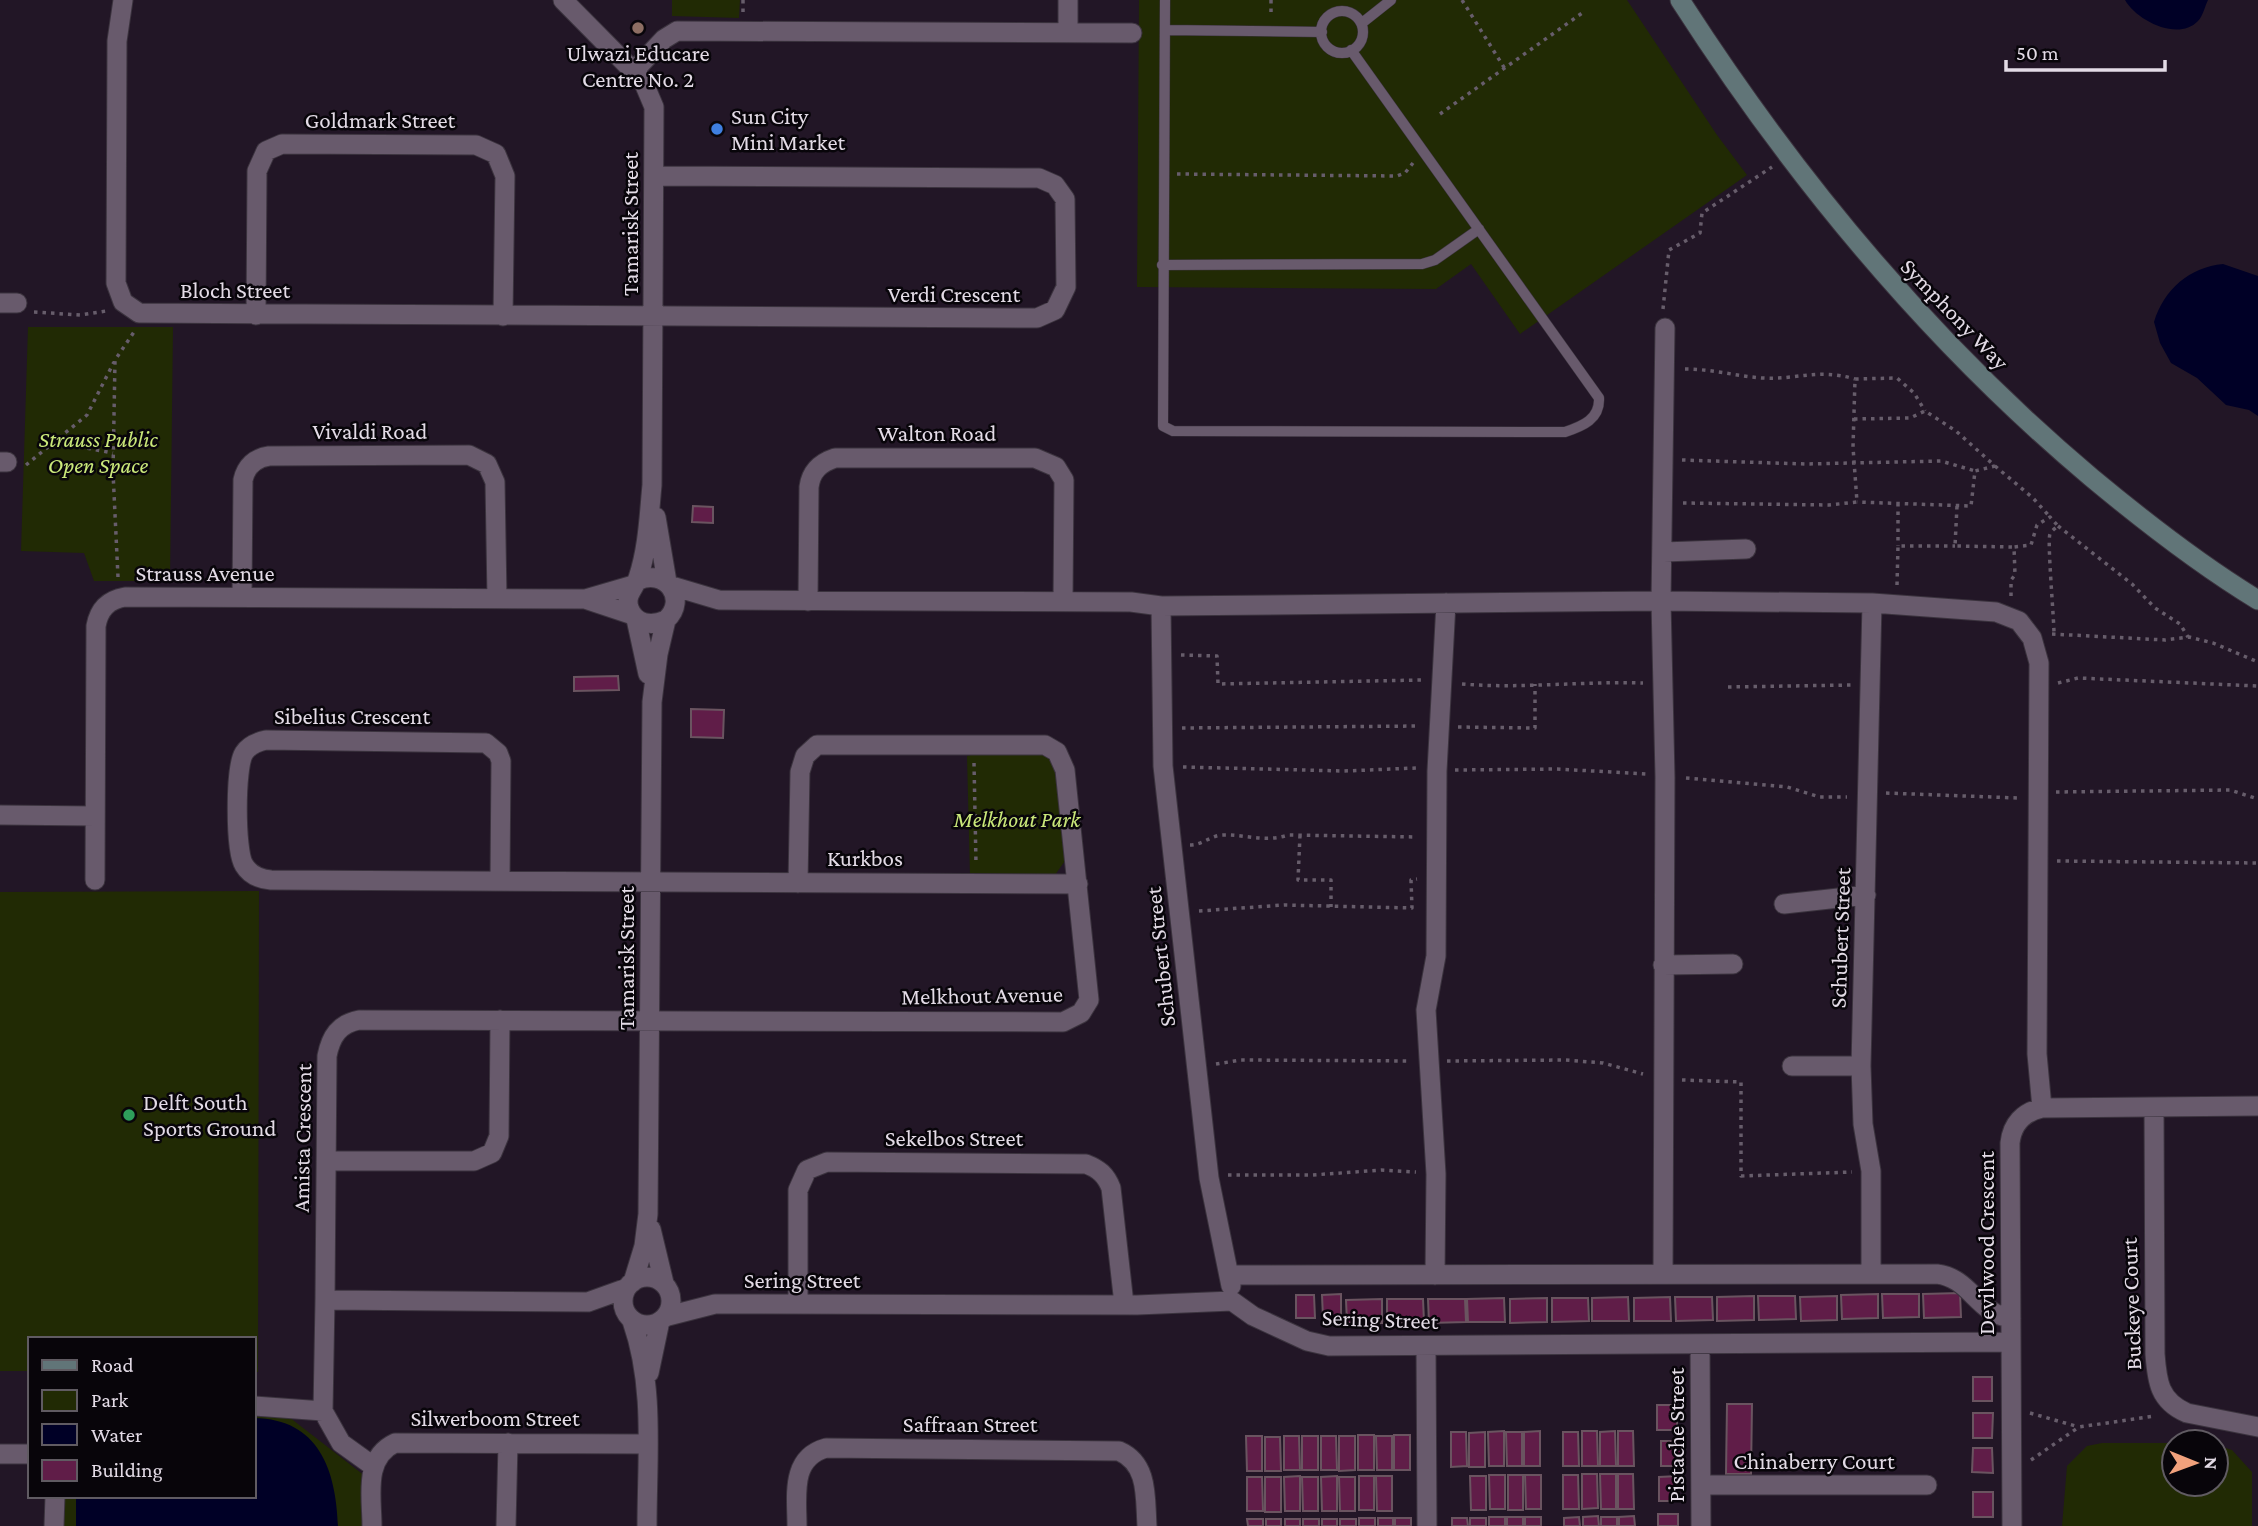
<svg xmlns="http://www.w3.org/2000/svg" width="2258" height="1526" font-family="'Crimson Pro',serif">
<style>
.green{fill:#212a04}
.water{fill:#000026}
.building{fill:#601d48;stroke:#6a5460;stroke-width:2}
.lines{fill:none;stroke-linecap:round;stroke-linejoin:round}
.service-casing{stroke:#3b333e;stroke-width:11}
.minor-casing{stroke:#3b333e;stroke-width:21}
.secondary-casing{stroke:#3b333e;stroke-width:21}
.path{stroke:#675d6b;stroke-width:3.5;stroke-dasharray:3.5 5;stroke-linecap:butt}
.service{stroke:#685a6c;stroke-width:10}
.minor{stroke:#685a6c;stroke-width:19}
.secondary{stroke:#617578;stroke-width:19}
.education-dot{fill:#8d6e63;stroke:#08050a;stroke-width:2.5}
.shop-dot{fill:#3f7fe0;stroke:#08050a;stroke-width:2.5}
.leisure-dot{fill:#2e9e5b;stroke:#08050a;stroke-width:2.5}
.labels{text-anchor:middle;dominant-baseline:central;stroke-width:5;stroke-linejoin:round;paint-order:stroke}
.poi-label{font-size:23px;fill:#e3dbe6;stroke:#08050a;text-anchor:start}
.street-label{font-size:23px;fill:#e3dbe6;stroke:#08050a}
.park-label{font-size:23px;font-style:italic;fill:#cae87a;stroke:#08050a}
</style>
<rect width="100%" height="100%" fill="#221626"/>
<!-- green -->
<path class="green" d="M672 0H740L739 18 672 16Z
M1139 0H1627L1717 135 1747 175 1520 334 1471 264 1436 289 1137 287Z
M28 327H173L170 581H94L84 553 21 551Z
M992 750H1036L1056 761 1067 858 1055 875 970 876 967 756Z
M259 891 258 1372H254V1339H30V1371H0V892Z
M254 1416 289 1417 365 1476V1526H59V1496H254Z
M2174 1442V1484H2216V1445L2232 1450 2252 1472V1526H2062L2067 1466 2087 1446 2102 1443 2204 1442H2206Z"/>
<!-- water -->
<path class="water" d="M2125 0H2208C2205 6 2203 16 2198 21 2178 42 2136 20 2125 0Z
M2223 264 2258 276V416L2249 410 2226 405 2197 378 2171 363 2160 343 2154 322C2164 289 2190 267 2223 264Z
M254 1418C319 1419 336 1470 338 1526H76V1496H254Z"/>
<!-- building -->
<path class="building" d="M693 506 713 507V523L692 522Z
M618 676 619 690 574 691V677Z
M691 709 724 710 723 738 691 737Z
M1960 1293 1961 1317 1924 1318 1923 1294Z
M1341 1294V1318H1323L1322 1295Z
M1878 1294V1318L1842 1319 1841 1295Z
M1882 1294H1919V1317L1883 1318Z
M1296 1295H1314L1315 1318H1296Z
M1754 1296V1320L1717 1321V1297Z
M1758 1296H1795L1796 1319 1759 1320Z
M1837 1296V1320L1801 1321 1800 1297Z
M1628 1297 1629 1321H1592V1298Z
M1670 1297 1671 1321H1634V1298Z
M1675 1297H1712L1713 1320 1676 1321Z
M1504 1298 1505 1322H1468L1467 1299Z
M1547 1298V1322L1510 1323V1299Z
M1552 1298H1588L1589 1321 1552 1322Z
M1382 1299V1323H1347L1346 1300Z
M1387 1299H1423L1424 1322 1387 1323Z
M1428 1299H1465L1466 1322 1429 1323Z
M1973 1377H1992V1401H1973Z
M1727 1404H1752L1751 1474H1726Z
M1657 1405H1677V1430H1657Z
M1973 1413H1993L1992 1438H1973Z
M1504 1431V1466H1489L1488 1432Z
M1540 1431V1466H1524V1432Z
M1582 1431H1597L1598 1466H1582Z
M1615 1431 1616 1466H1600V1432Z
M1618 1431H1633L1634 1466H1618Z
M1451 1432H1466L1467 1466 1451 1467Z
M1485 1432V1467H1469V1433Z
M1506 1432H1522V1466H1507Z
M1563 1432H1578L1579 1466H1563Z
M1358 1435H1374V1470H1358Z
M1394 1435H1410V1470H1394Z
M1246 1436H1262V1471H1247Z
M1284 1436H1299L1300 1470H1284Z
M1302 1436H1318V1470H1302Z
M1321 1436H1336L1337 1470H1321Z
M1339 1436H1355V1470L1339 1471Z
M1376 1436H1392V1470H1377Z
M1265 1437H1280L1281 1471H1265Z
M1661 1441H1681V1466H1661Z
M1973 1448H1992L1993 1473 1972 1472Z
M1582 1474H1597L1598 1508 1582 1509Z
M1600 1474H1616V1509H1601Z
M1618 1474H1633L1634 1509H1618Z
M1489 1475H1505V1509H1490Z
M1508 1475H1523V1510H1508Z
M1525 1475H1541V1509H1526Z
M1563 1475H1578L1579 1509H1563Z
M1300 1476V1511H1285L1284 1477Z
M1337 1476V1511H1322L1321 1477Z
M1359 1476H1374V1510H1359Z
M1376 1476H1392V1511H1377Z
M1470 1476H1486V1510H1471Z
M1678 1476V1501H1659V1477Z
M1247 1477H1262L1263 1511H1247Z
M1265 1477H1281V1512H1265Z
M1302 1477H1318V1511H1303Z
M1339 1477H1355V1511H1340Z
M1973 1492H1993V1517H1973Z
M1658 1514H1678V1526H1658Z
M1598 1516 1599 1526H1583V1517Z
M1634 1516 1635 1526H1619V1517Z
M1489 1517H1505V1526H1489Z
M1507 1517H1523V1526H1507Z
M1525 1517H1541V1526H1525Z
M1579 1517 1580 1526H1564V1518Z
M1601 1517H1617V1526H1601Z
M1359 1518H1375V1526H1359Z
M1378 1518H1393V1526H1378Z
M1395 1518H1411V1526H1395Z
M1452 1518H1467L1468 1526H1452Z
M1470 1518H1486V1526H1470Z
M1247 1519H1263V1526H1248Z
M1266 1519H1281V1526H1266Z
M1285 1519H1300V1526H1285Z
M1303 1519H1319V1526H1303Z
M1322 1519H1337V1526H1322Z
M1340 1519H1356V1526H1340Z"/>
<g class="lines">
<!-- service casing -->
<g class="service-casing">
<path id="service" d="M1165 0 1163 426 1173 431 1565 432C1583 426 1600 419 1599 398L1351 50
M1321 32a21 21 0 1 1 42 0a21 21 0 1 1-42 0Z
M1362 23 1391 0
M1165 30 1322 32
M1162 265 1422 264 1435 260 1479 229"/>
</g>
<!-- minor casing -->
<g class="minor-casing">
<path id="minor" d="M123 0 117 41 116 283 123 302 139 313 1037 318 1055 310 1066 287 1065 199 1055 185 1039 178 655 176
M563 0 643 81 654 107 652 485C649 516 648 548 638 578 634 589 625 595 629 608 635 625 652 626 666 620 689 599 665 567 637 581
M1068 32V0
M634 71 664 39 677 31 1132 33
M0 303H17
M256 315 257 171 266 151 282 144 476 145 496 154 505 176 503 316
M0 462H7
M656 517 667 582
M1664 552 1746 549
M672 586 719 600 1131 602 1161 606 1661 601 1872 603 1996 612 2019 621 2032 638 2039 663 2037 1054 2042 1108
M242 597 243 480C246 466 255 458 269 456L469 455 487 464 495 482 497 598
M585 599 633 585
M808 601 809 487C811 471 820 463 835 458H1035L1056 467 1064 480 1063 601
M1161 606 1163 766 1209 1178 1231 1286
M636 619 648 674
M0 815 95 816
M95 880 96 626C99 609 108 600 125 597L585 599 633 615
M500 881 501 761 498 753 486 743 266 740C257 742 249 745 244 753 235 767 235 851 244 865 250 875 260 879 271 880L1078 884
M1784 904 1866 895
M1663 965 1733 964
M1792 1066H1861
M2154 1107 2155 1354C2157 1381 2159 1401 2187 1413L2258 1427
M326 1161H474L492 1153 499 1136 500 1020
M651 1229 664 1283
M1663 1274 1665 777 1661 601 1665 328
M1871 1274V1171L1863 1124 1861 1066 1872 603
M1231 1275 1937 1274C1971 1278 1977 1314 2011 1318
M1435 1275 1436 1174 1426 1010 1436 956 1437 771 1446 603
M623 1301a24 24 0 1 1 48 0a24 24 0 1 1-48 0Z
M633 1282 644 1246 648 1214 652 702 658 654 666 620
M627 1288 588 1302 325 1300 327 1056C331 1036 339 1024 359 1020L1063 1022 1081 1013 1089 1000 1065 770 1057 752 1045 745H817L805 756 800 772 798 883
M325 1300 323 1411 341 1443 373 1466
M798 1304V1190L807 1170 827 1162 1086 1164C1099 1169 1106 1175 1111 1188L1124 1304
M668 1316 715 1304 1137 1305 1232 1301 1253 1316 1307 1341 1329 1346 2011 1342
M632 1321C655 1386 647 1457 647 1526
M1700 1344 1701 1526
M1426 1346 1427 1526
M649 1373 660 1321
M254 1406 323 1411
M0 1454H30
M1701 1485H1927
M54 1526 55 1496
M372 1526C372 1497 363 1458 395 1443L647 1444
M506 1526 508 1443
M797 1526C797 1496 790 1458 826 1448L1119 1451C1149 1464 1145 1498 1147 1526
M2012 1526 2010 1143C2012 1124 2023 1112 2042 1108L2258 1106"/>
</g>
<!-- secondary casing -->
<g class="secondary-casing">
<path id="secondary" d="M1680 0C1795 179 1929 341 2092 478 2145 522 2200 565 2258 600"/>
</g>
<!-- path -->
<path class="path" d="M1271 0V15
M1462 0 1505 69
M743 12V0
M1440 114 1585 11
M1177 174 1397 176 1405 173 1413 163
M1663 309 1669 250 1700 233 1702 213 1772 167
M34 312 80 315 106 311
M1685 369C1711 369 1736 376 1762 378 1797 380 1817 368 1855 379
M1854 419 1910 418 1925 411 1956 431 1995 466 1975 471 1971 506 1857 502
M54 442 113 453
M1682 460 1805 464 1941 461 1975 471
M26 465 87 415 114 362
M1995 466 2033 498 2050 517
M1683 503 1829 505 1857 502 1853 447 1855 379 1897 378 1914 393 1925 411
M1898 503V546
M1957 506 1955 546 2014 547
M2058 526 2132 584 2155 608 2180 624 2188 637
M118 577 113 472 115 360 134 332
M1897 585 1898 546H1955
M2011 596V580L2015 575 2014 547 2031 545 2037 525 2050 517 2058 526C2056 528 2052 530 2050 534 2047 540 2054 618 2054 634
M2052 634 2165 640 2189 637 2213 643 2258 662
M1181 655 1217 656 1218 684 1423 680
M2058 683 2078 678 2258 686
M1462 684C1522 689 1582 681 1643 683
M1728 687 1851 685
M1458 727 1535 728V684
M1182 728 1419 726
M974 763 976 864
M1183 767 1344 771 1416 768
M1455 770 1557 769 1647 774
M1686 778 1787 787 1820 797H1847
M2056 792 2230 790 2258 799
M1886 793 2018 798
M1300 835 1298 880H1331V907
M1190 845C1202 845 1210 836 1222 835 1245 834 1264 843 1288 835L1417 837
M2057 861 2258 863
M1199 911 1284 905 1412 908 1411 880 1417 879
M1447 1061 1565 1060 1603 1063 1643 1074
M1216 1064 1241 1060 1411 1061
M1682 1080 1741 1082V1176L1852 1172
M1228 1175H1313L1381 1170 1416 1172
M2030 1413 2079 1427
M2031 1460 2079 1427 2155 1416"/>
<!-- service -->
<use href="#service" class="service"/>
<!-- minor -->
<use href="#minor" class="minor"/>
<!-- secondary -->
<use href="#secondary" class="secondary"/>
</g>
<!-- markers -->
<circle class="education-dot" cx="638" cy="28" r="7"/>
<circle class="shop-dot" cx="717" cy="129" r="7"/>
<circle class="leisure-dot" cx="129" cy="1115" r="7"/>
<g class="labels">
<!-- poi labels -->
<g class="poi-label">
<text x="638" y="53" text-anchor="middle">Ulwazi Educare<tspan x="638" dy="26">Centre No. 2</tspan></text>
<text x="731" y="116">Sun City<tspan x="731" dy="26">Mini Market</tspan></text>
<text x="143" y="1102">Delft South<tspan x="143" dy="26">Sports Ground</tspan></text>
</g>
<!-- street labels -->
<g class="street-label">
<text x="380" y="120">Goldmark Street</text>
<text transform="translate(630 224) rotate(-90)">Tamarisk Street</text>
<text x="235" y="290">Bloch Street</text>
<text x="954" y="294">Verdi Crescent</text>
<text transform="translate(1955 314) rotate(46)">Symphony Way</text>
<text x="370" y="431">Vivaldi Road</text>
<text x="937" y="433">Walton Road</text>
<text x="205" y="573">Strauss Avenue</text>
<text x="352" y="716">Sibelius Crescent</text>
<text x="865" y="858">Kurkbos</text>
<text transform="translate(1840 938) rotate(-88)">Schubert Street</text>
<text transform="translate(1160 957) rotate(-96)">Schubert Street</text>
<text transform="translate(626 958) rotate(-90)">Tamarisk Street</text>
<text transform="translate(982 995) rotate(-1)">Melkhout Avenue</text>
<text transform="translate(302 1138) rotate(-89)">Amista Crescent</text>
<text x="954" y="1138">Sekelbos Street</text>
<text transform="translate(1986 1243) rotate(-90)">Devilwood Crescent</text>
<text x="802" y="1280">Sering Street</text>
<text transform="translate(2131 1304) rotate(-92)">Buckeye Court</text>
<text transform="translate(1380 1319) rotate(2)">Sering Street</text>
<text x="495" y="1418">Silwerboom Street</text>
<text x="970" y="1424">Saffraan Street</text>
<text transform="translate(1676 1435) rotate(-90)">Pistache Street</text>
<text x="1814" y="1461">Chinaberry Court</text>
</g>
<!-- park labels -->
<g class="park-label">
<text x="98" y="439">Strauss Public<tspan x="98" dy="26">Open Space</tspan></text>
<text x="1017" y="819">Melkhout Park</text>
</g>
</g>
<!-- legend -->
<rect x="28" y="1337" width="228" height="161" fill="#08050a" stroke="#605b62" stroke-width="2"/>
<rect x="42" y="1360" width="35" height="10" fill="#617578" stroke="#605b62" stroke-width="2"/>
<text x="91" y="1372" font-size="21" fill="#e3dbe6">Road</text>
<rect x="42" y="1390" width="35" height="21" fill="#212a04" stroke="#605b62" stroke-width="2"/>
<text x="91" y="1407" font-size="21" fill="#e3dbe6">Park</text>
<rect x="42" y="1424" width="35" height="21" fill="#000026" stroke="#605b62" stroke-width="2"/>
<text x="91" y="1442" font-size="21" fill="#e3dbe6">Water</text>
<rect x="42" y="1460" width="35" height="21" fill="#601d48" stroke="#605b62" stroke-width="2"/>
<text x="91" y="1477" font-size="21" fill="#e3dbe6">Building</text>
<!-- north arrow -->
<g transform="translate(2195 1463) rotate(91)"><circle r="33" fill="#08050a" stroke="#605b62" stroke-width="2"/>
<path d="M0-5L12 26L0 18L-12 26Z" fill="#f1a17c"/>
<text y="-10" font-size="19" font-weight="bold" text-anchor="middle" fill="#e3dbe6">N</text>
</g>
<!-- scale -->
<path d="M2006 60v10h159v-10" fill="none" stroke="#e3dbe6" stroke-width="3.5"/>
<text x="2016" y="60" font-size="21" fill="#e3dbe6" stroke="#08050a" stroke-width="5" paint-order="stroke">50 m</text>
</svg>
